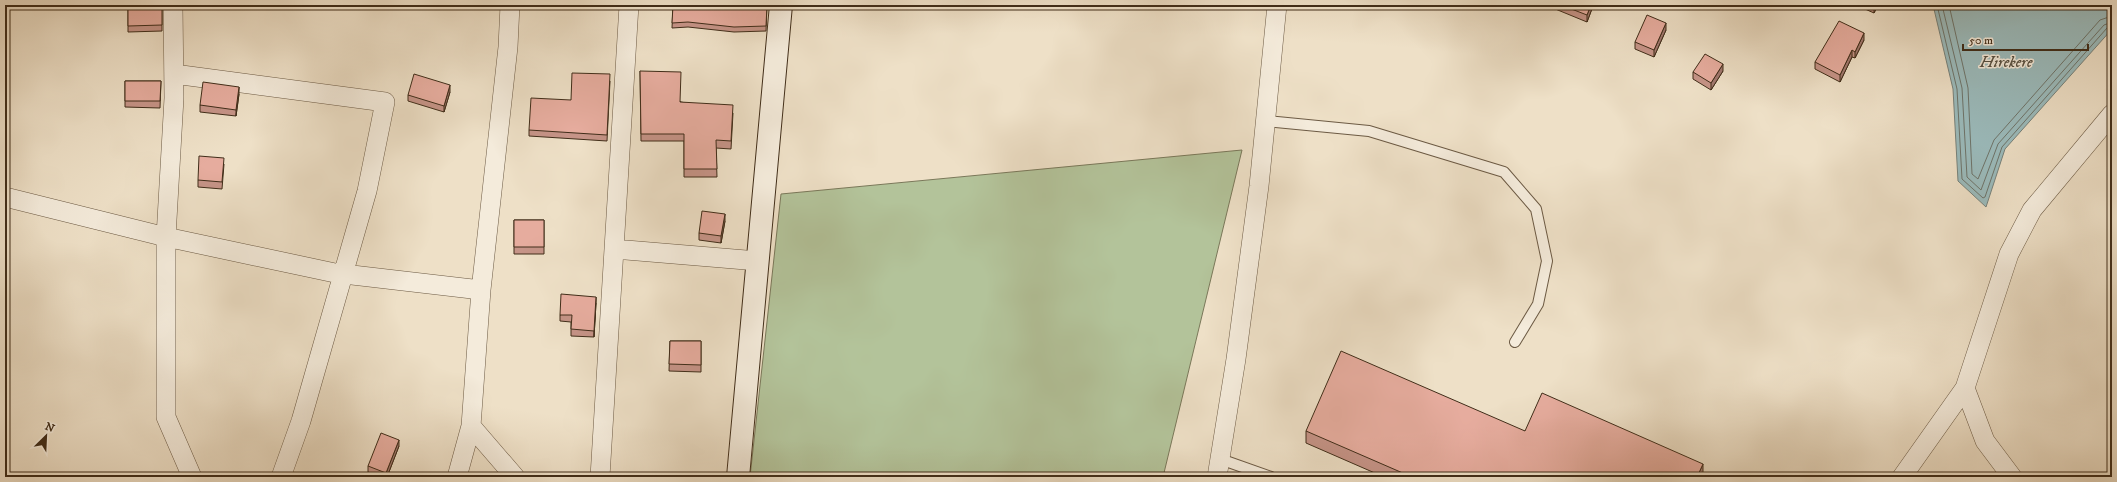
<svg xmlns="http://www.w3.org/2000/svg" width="2117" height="482" font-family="'IM FELL DW Pica',serif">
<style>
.green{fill:#b3c39a;stroke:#7a785a}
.water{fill:#9bbbbc;stroke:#77827b}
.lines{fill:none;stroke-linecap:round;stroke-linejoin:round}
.shore{stroke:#6e746a;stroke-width:1}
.lane-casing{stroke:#6c5a44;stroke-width:12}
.street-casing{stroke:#6c5a44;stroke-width:20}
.secondary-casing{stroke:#402d19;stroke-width:24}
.lane{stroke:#f4ebdb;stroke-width:10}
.street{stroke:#f4ebdb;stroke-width:19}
.secondary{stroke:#f4ebdb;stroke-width:22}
.wall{fill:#c69488;stroke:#402d19}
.shaded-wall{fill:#a1786f;stroke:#402d19}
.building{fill:#e6ac9e;stroke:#402d19}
.labels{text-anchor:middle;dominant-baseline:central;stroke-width:3;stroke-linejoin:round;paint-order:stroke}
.water-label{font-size:16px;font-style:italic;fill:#575042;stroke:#f4ebdb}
</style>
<rect width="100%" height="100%" fill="#eee0c7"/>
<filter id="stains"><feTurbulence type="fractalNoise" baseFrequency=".005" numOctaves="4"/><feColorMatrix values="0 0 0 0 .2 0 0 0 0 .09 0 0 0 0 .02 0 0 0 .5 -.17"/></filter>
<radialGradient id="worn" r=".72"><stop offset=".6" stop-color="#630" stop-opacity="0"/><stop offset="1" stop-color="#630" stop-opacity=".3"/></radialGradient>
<!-- green -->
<path class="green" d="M1242 150 1163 477H750L781 194Z"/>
<!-- water -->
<path class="water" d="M1933 5H2112V29L2005 149 1986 207 1958 181 1953 89Z"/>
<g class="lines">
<!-- shore -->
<path class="shore" d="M1937 5 1957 89 1962 179 1983 198 1985 197 2002 147 2107 28 2112 27
M1942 5 1962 88 1967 177 1981 190 1998 144 2104 25 2112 22
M1949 5 1968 88 1972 174 1978 179 1994 140 2100 20 2112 16"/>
<!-- lane casing -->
<g class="lane-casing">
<path id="lane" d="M1266 121 1369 131 1504 172 1536 209 1547 261 1538 304 1515 342
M1220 459 1271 477"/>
</g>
<!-- street casing -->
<g class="street-casing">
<path id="street" d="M173 5 174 98 166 237V417L192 477
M510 5 508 47 481 290 471 426 515 477
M174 74 385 102 367 191 301 421 281 477
M5 197 166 237 335 273 481 290
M614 249 758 261
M1965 388 1985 441 2012 477
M457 477 471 426
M600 477 629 5
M1217 477 1236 359 1259 186 1277 5
M1902 477 1965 388 2009 254 2032 210 2112 114"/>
</g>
<!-- secondary casing -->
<g class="secondary-casing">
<path id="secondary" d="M738 477 781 5"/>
</g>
<!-- lane -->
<use href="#lane" class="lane"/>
<!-- street -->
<use href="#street" class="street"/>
<!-- secondary -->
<use href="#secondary" class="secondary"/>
</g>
<!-- wall -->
<path class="wall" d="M128 5H162V31L128 32Z
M673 5 721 6 767 5 766 31 734 32 688 27 672 28Z
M1548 5H1593V6L1587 22 1548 6Z
M1856 5H1878L1874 13Z
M1666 30 1654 57 1635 49V42Z
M1864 40 1855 58 1852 57 1840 82 1815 69V62Z
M640 71 681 102 733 113 731 149 716 148 717 177H684V141H641Z
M1723 71 1711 90 1693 79V72Z
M125 81H161L160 108 125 107Z
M610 81 607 141 529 136V130L571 100Z
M450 92 444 112 408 101V95Z
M239 94 236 116 200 112V105Z
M224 164 222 189 198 187V180Z
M514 220H544V254H514Z
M725 221 721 243 699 240V233Z
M596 303 594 337 571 336V322L560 321V315Z
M670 341H701V372L669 371Z
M1306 431H1525L1703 476V477H1384L1306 443Z
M399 446 387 477H380L368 472V466Z"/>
<!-- shaded-wall -->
<path class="shaded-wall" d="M1591 5H1593V6L1587 22V15Z
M1875 5H1878L1874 13V7Z
M1666 23V30L1654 57V50Z
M1864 33V40L1855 58V52Z
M1852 50V57L1840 82V75Z
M1723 64V71L1711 90V83Z
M450 85V92L444 112V106Z
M239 87V94L236 116V110Z
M725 214V221L721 243V236Z
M596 297V303L594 337V331Z
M399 440V446L387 477H386V473Z
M1703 464V477H1697Z"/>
<!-- building -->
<path class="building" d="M128 5H162V25L128 26Z
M673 5H711L721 6V5H767L766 26 734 27 688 22 672 23Z
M1561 5H1591L1587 15Z
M1647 15 1666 23 1654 50 1635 42Z
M1839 21 1864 33 1855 52 1852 50 1840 75 1815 62Z
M1705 54 1723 64 1711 83 1693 72Z
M640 71 681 72 680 102 733 105 731 141 716 140 717 169H684V134H641Z
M572 73 610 74 607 135 529 130 531 98 571 100Z
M414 74 450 85 444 106 408 95Z
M125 81H161L160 101H125Z
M203 82 239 87 236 110 200 105Z
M199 156 224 158 222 182 198 180Z
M702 211 725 214 721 236 699 233Z
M514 220H544V247H514Z
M561 294 596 297 594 331 571 329 572 315H560Z
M670 341H701V365L669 364Z
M1341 351 1525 431 1542 393 1703 464 1697 477H1412L1306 431Z
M381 433 399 440 386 473 368 466Z"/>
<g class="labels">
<!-- water labels -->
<g class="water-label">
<text x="2006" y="62">Hirekere</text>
</g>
</g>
<!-- margin -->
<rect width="2117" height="482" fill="none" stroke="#eee0c7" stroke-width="20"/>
<rect x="6" y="6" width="2105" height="470" fill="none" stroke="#402d19" stroke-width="2"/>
<rect x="10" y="10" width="2097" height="462" fill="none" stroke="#402d19"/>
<!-- north arrow -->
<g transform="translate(46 436) rotate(24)" stroke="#f4ebdb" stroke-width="3" paint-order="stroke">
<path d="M0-3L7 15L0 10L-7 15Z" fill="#402d19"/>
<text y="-6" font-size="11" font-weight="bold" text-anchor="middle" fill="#402d19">N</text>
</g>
<!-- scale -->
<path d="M1963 44v6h125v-6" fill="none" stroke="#402d19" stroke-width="2"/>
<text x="1969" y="44" font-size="12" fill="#402d19" stroke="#f4ebdb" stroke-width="3" paint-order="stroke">50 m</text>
<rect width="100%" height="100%" filter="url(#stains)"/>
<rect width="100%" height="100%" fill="url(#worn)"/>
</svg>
